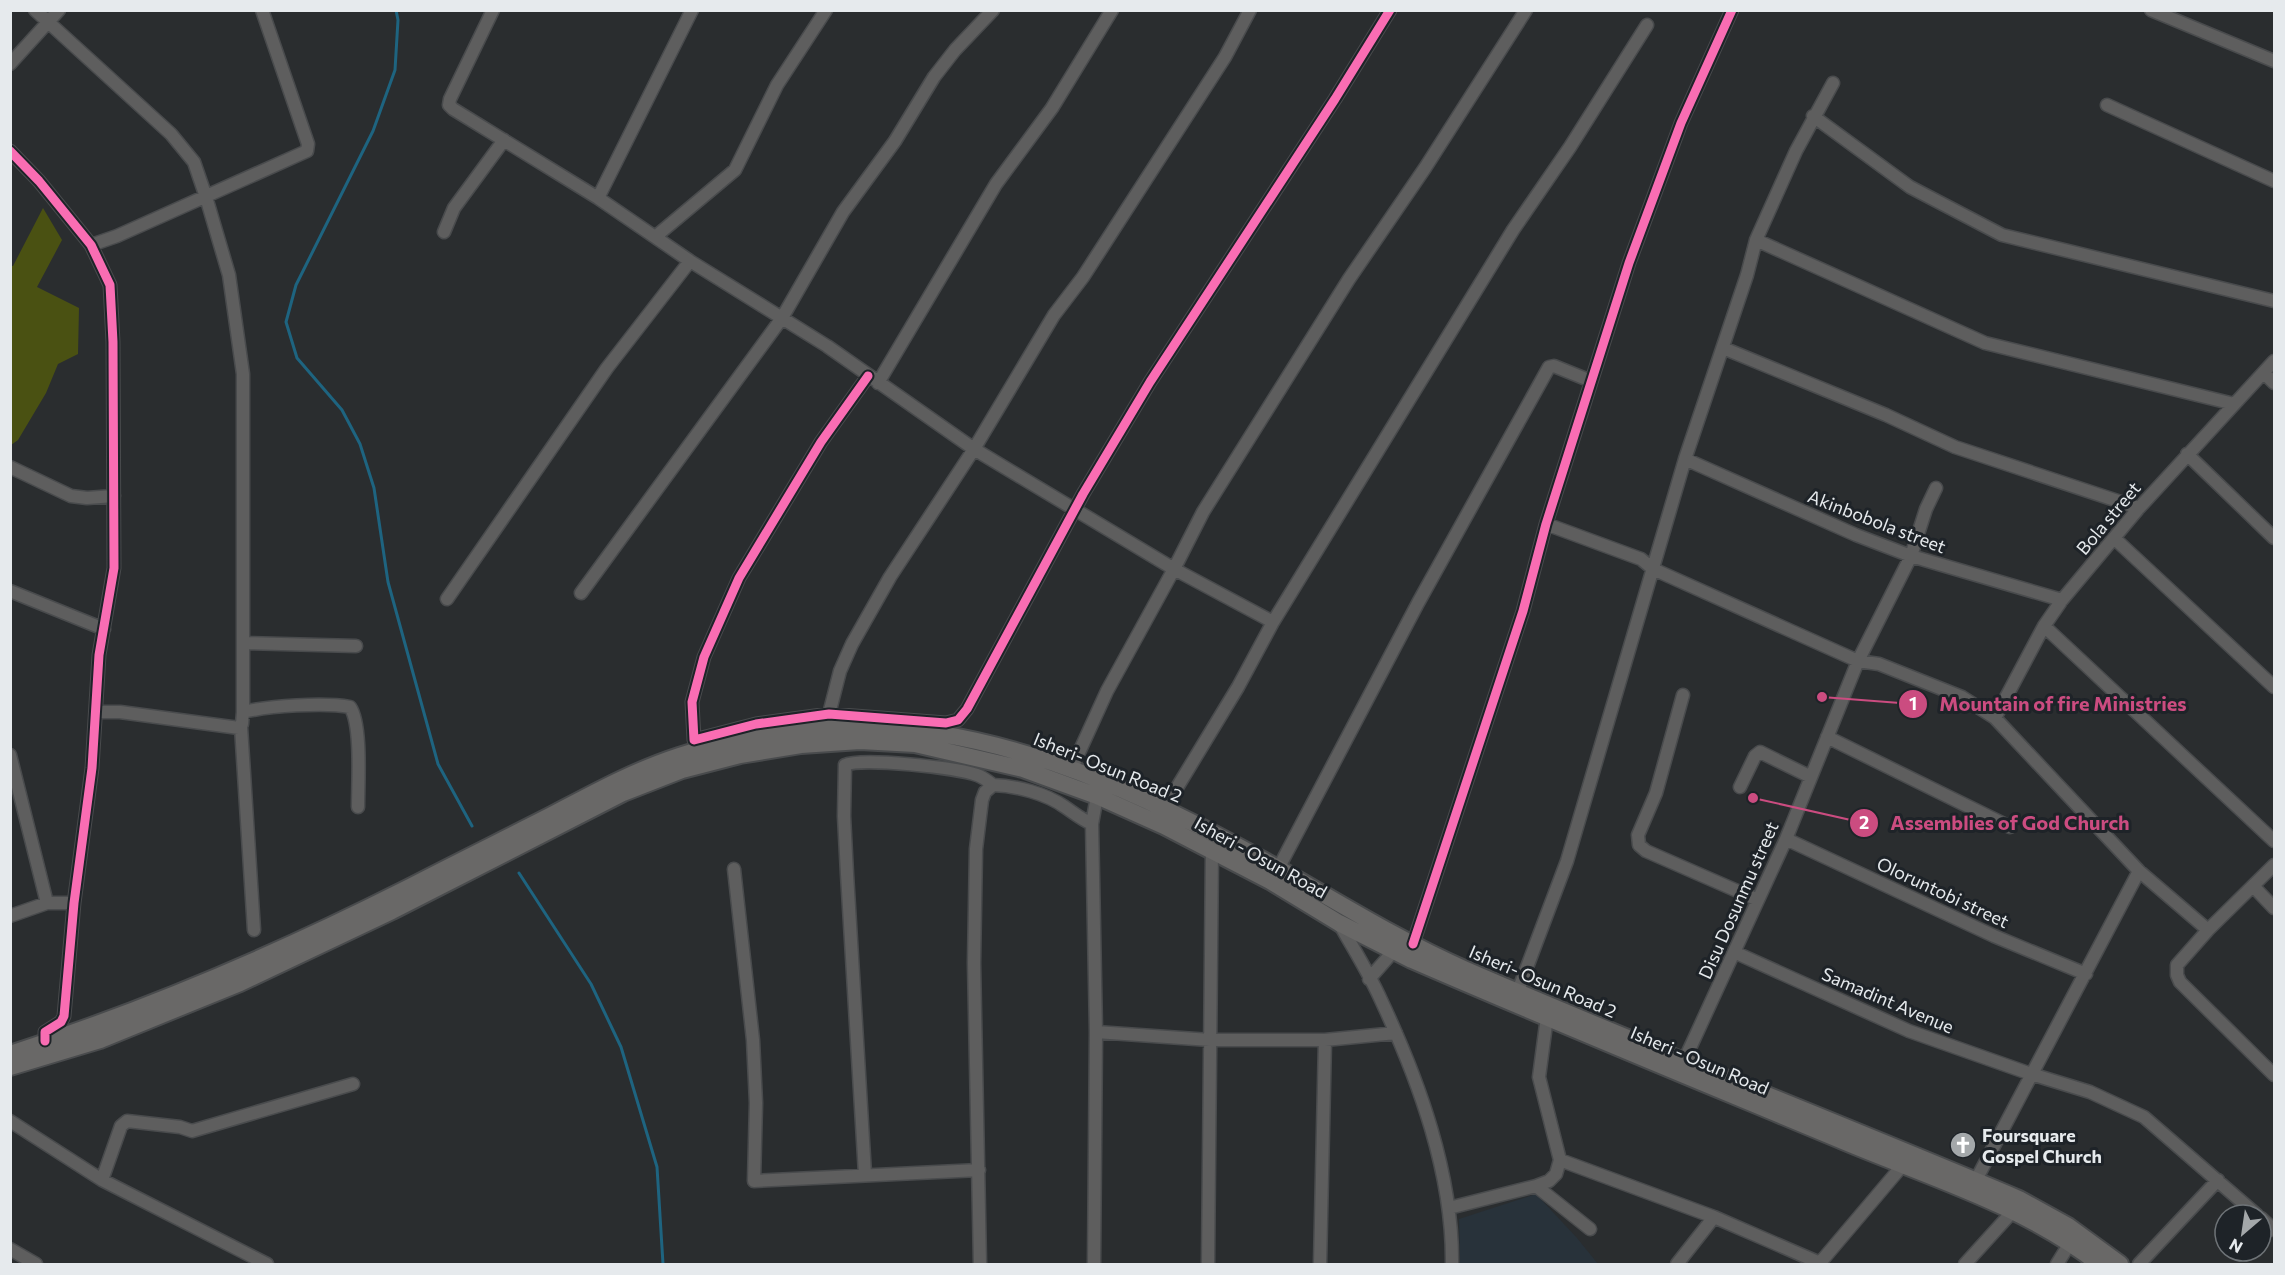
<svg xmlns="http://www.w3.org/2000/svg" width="2285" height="1275" font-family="Commissioner,sans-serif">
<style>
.built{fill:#28323a}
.green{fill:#4a5112}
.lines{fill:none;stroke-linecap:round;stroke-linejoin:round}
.stream{stroke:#1e6480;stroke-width:3}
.minor-casing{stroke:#494b4d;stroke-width:15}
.major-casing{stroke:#494b4d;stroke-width:20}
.minor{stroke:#5e5e5e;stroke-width:12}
.major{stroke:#696867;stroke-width:16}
.cycleway-casing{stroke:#1e2328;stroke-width:13}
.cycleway{stroke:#f96db3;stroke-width:9}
.labels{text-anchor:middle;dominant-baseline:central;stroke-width:6;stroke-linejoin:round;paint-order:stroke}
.street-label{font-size:18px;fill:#e6eaed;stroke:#1e2328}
.poi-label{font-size:18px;font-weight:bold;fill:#e6eaed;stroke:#1e2328;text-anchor:start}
.leader{fill:none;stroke:#cb4c80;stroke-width:2}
.callout-dot{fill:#cb4c80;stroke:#1e2328;stroke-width:2}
.mark-label{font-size:18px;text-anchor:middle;font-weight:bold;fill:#fff}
.callout-label{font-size:20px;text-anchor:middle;font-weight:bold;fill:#cb4c80;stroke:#1e2328;stroke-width:6;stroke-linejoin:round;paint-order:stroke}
</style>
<rect width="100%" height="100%" fill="#2a2d2f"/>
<!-- built -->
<path class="built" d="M1536 1194 1577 1238 1598 1264H1460L1459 1219Z"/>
<!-- green -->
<path class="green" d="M43 208 62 240 37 287 79 308 78 354 58 364 46 393 18 440 11 445V266H13Z"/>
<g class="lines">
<!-- stream -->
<path class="stream" d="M396 10 398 20 395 70 373 131 296 285 286 322 297 358 342 410 360 444 374 488 388 582 438 764 472 826
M519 873 591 984 621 1047 657 1167 663 1264"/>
<!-- minor casing -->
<g class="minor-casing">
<path id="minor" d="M35 10 171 134 194 162 206 197 229 275 243 374V712
M493 10 450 99 449 105 453 109 598 198 690 261 827 346 974 449 1174 569 1273 622
M2151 10 2274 61
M10 64 59 10
M2107 105 2274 181
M1813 116 1910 187 2002 235 2274 301
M10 151 39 181 91 245 110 285 113 342 114 568 99 655 92 768 74 903 64 1016 61 1022 45 1032V1041
M598 198 692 10
M444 232 454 208 504 140
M655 237 735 170 777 85 826 10
M1756 240 1985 343 2234 404
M91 245 117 236 307 151 308 144 262 10
M1723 348 1886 415 1955 447 2139 508
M2264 373 2274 383
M868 376 821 442 739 578 704 657 692 702 694 740 756 724 829 714 946 723 958 720 967 709 1083 494 1150 382 1335 99 1390 10
M878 383 996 184 1052 108 1112 10
M2187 454 2274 538
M1685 459 1856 535 1911 556 2062 600
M10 467 71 496 87 498 114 496
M1546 524 1641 559 1653 569 1858 661 1879 664 1962 697 1995 718 2139 871 2208 930
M2114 538 2274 687
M10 591 104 629
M581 593 782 318 843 212 895 141 934 77 955 50 993 10
M447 599 607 368 690 261
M2044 626 2274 841
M243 643 356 646
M1683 695 1656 793 1638 835 1639 845 1646 851 1758 900
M96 712H120L239 728 242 724 243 712C269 706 324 702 350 707 362 724 358 784 358 807
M829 714 840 671 852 644 890 577 974 449 1054 315 1083 277 1225 57 1250 10
M1995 718 2044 626 2062 600 2139 508 2274 361
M241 727 254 930
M1827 737 2010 827
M10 755 47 903H74
M1071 770 1107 691 1174 569 1203 512 1349 279 1425 168 1526 10
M1740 787 1755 756 1760 752 1811 777
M1164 809 1238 687 1273 622 1513 230 1570 147 1647 25
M1786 839 1994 936 2086 974
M2274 865 2208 930 2177 965V975L2180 982 2274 1075
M734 869 753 1040 756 1103 754 1181 979 1170
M1278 869 1418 603 1549 367 1554 366 1591 381
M2253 886 2274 908
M10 916 47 903
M1339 923C1353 948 1369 973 1381 1000 1419 1081 1453 1174 1452 1264
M1413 944 1523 611 1546 524 1629 263 1681 123 1732 10
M1734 952 1909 1031 2031 1074 2090 1092 2144 1117 2257 1215
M1369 979 1398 946
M1518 991 1567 861 1685 459 1747 275 1756 240 1796 151 1833 83
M1096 1032 1210 1040H1325L1396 1033
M1684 1061 1786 839 1858 661 1911 556 1926 509 1936 488
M10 1121 102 1180 267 1264
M1560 1160 1714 1217 1820 1263
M865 1174 847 874 844 816 845 765C861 757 958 768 977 775 983 777 988 781 993 785
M102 1180 121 1126 127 1121 180 1127 192 1131 353 1084
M1976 1180 2139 871
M1536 1186 1590 1229
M1449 1208 1536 1186 1549 1181 1556 1174 1560 1160 1539 1077 1547 1017
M2261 1218 2274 1230
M10 1249 36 1264
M980 1264 974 963 976 849 982 800 985 792 993 785C1017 786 1045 793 1065 807 1074 813 1081 819 1092 824
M1094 1264 1096 1032 1092 824 1097 796
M1208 1264 1212 850
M1320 1264 1325 1040
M1677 1264 1714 1217
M1819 1264 1902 1166
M1965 1264 2014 1210
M2057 1264 2070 1243
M2139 1264 2218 1180"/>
</g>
<!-- major casing -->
<g class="major-casing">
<path id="major" d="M10 1054C146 1010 277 954 404 890 452 865 501 841 550 816 592 794 633 771 679 756 734 738 803 726 862 727 1012 729 1153 798 1281 870 1341 904 1400 941 1464 969 1648 1049 1835 1121 2019 1199L2068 1226 2120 1264
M10 1067 100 1040 240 983 392 911 623 793 682 770 740 755 801 745 860 741 915 744 1023 769 1097 796 1164 826 1270 881 1339 923 1412 960C1555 1022 1699 1081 1843 1141 1931 1178 2023 1205 2099 1264"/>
</g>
<!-- minor -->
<use href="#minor" class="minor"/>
<!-- major -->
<use href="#major" class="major"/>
<!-- cycleway casing -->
<g class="cycleway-casing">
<path id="cycleway" d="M10 151 39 181 91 245 110 285 113 342 114 568 99 655 92 768 74 903 64 1016 61 1022 45 1032V1041
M868 376 821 442 739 578 704 657 692 702 694 740 756 724 829 714 946 723 958 720 967 709 1083 494 1150 382 1335 99 1390 10
M1413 944 1523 611 1546 524 1629 263 1681 123 1732 10"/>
</g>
<!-- cycleway -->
<use href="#cycleway" class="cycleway"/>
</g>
<!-- icons -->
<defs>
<g id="church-disc" transform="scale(1.35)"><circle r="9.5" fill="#a4a8aa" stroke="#1e2328"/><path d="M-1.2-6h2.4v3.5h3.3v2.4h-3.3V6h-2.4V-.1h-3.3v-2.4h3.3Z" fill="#fff"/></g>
</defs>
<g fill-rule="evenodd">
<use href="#church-disc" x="1963" y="1145"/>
</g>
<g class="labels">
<!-- street labels -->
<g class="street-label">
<text transform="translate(2108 518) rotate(-50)">Bola street</text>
<text transform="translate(1877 521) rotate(21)">Akinbobola street</text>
<text transform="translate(1108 767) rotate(22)">Isheri- Osun Road 2</text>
<text transform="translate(1261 857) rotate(29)">Isheri - Osun Road</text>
<text transform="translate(1943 892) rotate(25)">Oloruntobi street</text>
<text transform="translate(1738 900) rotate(-66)">Disu Dosunmu street</text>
<text transform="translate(1543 981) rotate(23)">Isheri- Osun Road 2</text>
<text transform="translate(1888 1000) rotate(23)">Samadint Avenue</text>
<text transform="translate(1700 1060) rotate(23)">Isheri - Osun Road</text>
</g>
<!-- poi labels -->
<g class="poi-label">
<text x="1982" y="1135">Foursquare<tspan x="1982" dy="21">Gospel Church</tspan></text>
</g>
</g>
<!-- callouts -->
<path class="leader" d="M1822 697L1913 704M1753 798L1864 823"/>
<g class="callout-dot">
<circle cx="1822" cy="697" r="6"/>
<circle cx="1753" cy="798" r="6"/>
<circle cx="1913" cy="704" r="15"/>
<circle cx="1864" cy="823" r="15"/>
</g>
<g class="mark-label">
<text x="1913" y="710">1</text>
<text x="1864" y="829">2</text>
</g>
<g class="callout-label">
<text x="2063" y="711">Mountain of fire Ministries</text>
<text x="2010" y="830">Assemblies of God Church</text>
</g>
<!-- border -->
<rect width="2285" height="1275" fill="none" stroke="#e6eaed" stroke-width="24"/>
<!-- north arrow -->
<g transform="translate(2243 1233) rotate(209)"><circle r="28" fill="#1e2328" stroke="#6e7377" stroke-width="1.5"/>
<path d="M0-4.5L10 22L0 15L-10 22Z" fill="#a4a8aa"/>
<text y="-9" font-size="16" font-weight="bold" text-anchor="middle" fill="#e6eaed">N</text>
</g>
</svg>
